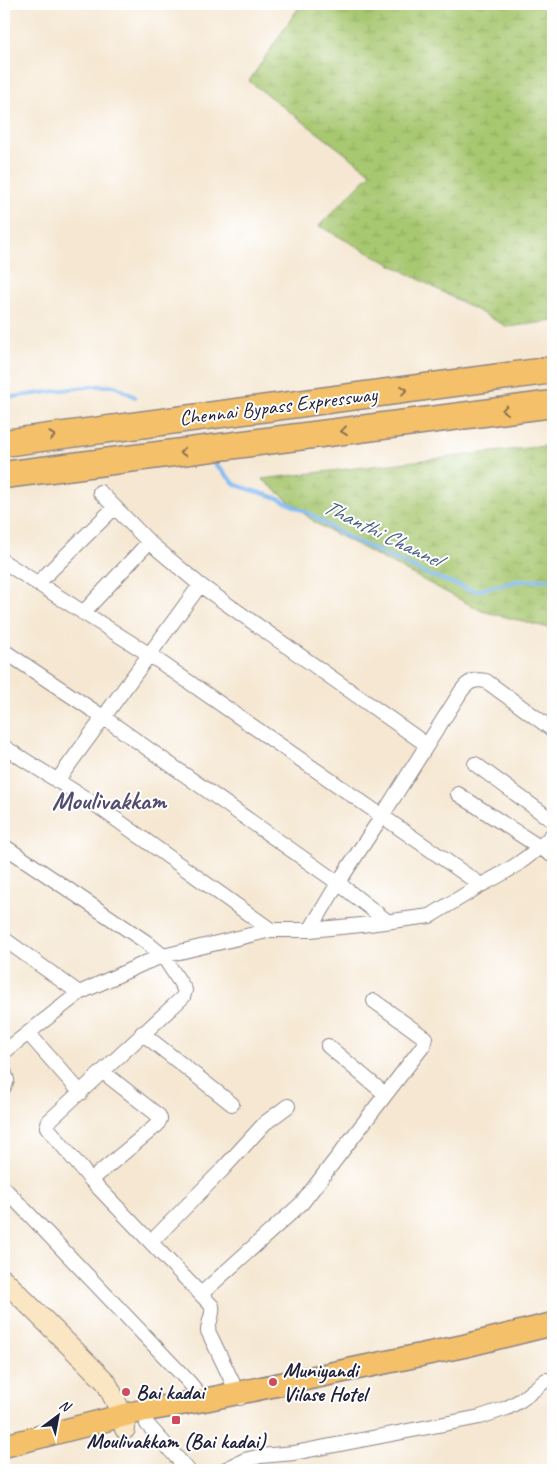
<svg xmlns="http://www.w3.org/2000/svg" width="557" height="1474" font-family="Caveat,sans-serif">
<style>
.wetland{fill:url(#wetland-marsh);stroke:#647455}
.lines{fill:none;stroke-linecap:round;stroke-linejoin:round}
.stream{stroke:#81b9f1;stroke-width:4}
.street-casing{stroke:#8c8486;stroke-width:16}
.secondary-casing{stroke:#8c8486;stroke-width:22}
.primary-casing{stroke:#8c8486;stroke-width:25}
.highway-casing{stroke:#8c8486;stroke-width:29}
.street{stroke:#fff;stroke-width:14}
.secondary{stroke:#fbe6c3;stroke-width:20}
.primary{stroke:#f4c16a;stroke-width:22}
.highway{stroke:#f4c16a;stroke-width:26}
.oneway{stroke:#8b7252}
.poi-dot{fill:#d1495b;stroke:#fff;stroke-width:2}
.labels{text-anchor:middle;dominant-baseline:central;stroke-width:4;stroke-linejoin:round;paint-order:stroke}
.street-label{font-size:21px;fill:#22223b;stroke:#fff}
.poi-label{font-size:21px;font-weight:bold;fill:#22223b;stroke:#fff;text-anchor:start}
.water-label{font-size:22px;font-style:italic;fill:#485e84;stroke:#fff}
.district-label{font-size:26px;font-weight:bold;fill:#534d6f;stroke:#fff}
</style>
<defs>
<pattern id="wetland-marsh" width="20" height="14" patternUnits="userSpaceOnUse" patternTransform="scale(1.25)"><rect width="20" height="14" fill="#a7c76f"/><path d="M1 5h8M5 5V1M11 12h8M15 12V8" fill="none" stroke="#8fab61"/></pattern>
</defs>
<rect width="100%" height="100%" fill="#fff"/>
<filter id="ink" filterUnits="userSpaceOnUse"><feTurbulence type="fractalNoise" baseFrequency=".02" numOctaves="2"/><feDisplacementMap in="SourceGraphic" scale="10" xChannelSelector="R" yChannelSelector="G"/><feConvolveMatrix kernelMatrix="1 2 1 2 8 2 1 2 1" color-interpolation-filters="sRGB"/></filter>
<filter id="wash" filterUnits="userSpaceOnUse"><feTurbulence type="fractalNoise" baseFrequency=".0096" numOctaves="4" result="noise"/><feDisplacementMap in="SourceGraphic" scale="20" xChannelSelector="R" yChannelSelector="G"/><feGaussianBlur stdDeviation="1.12" result="paint"/><feColorMatrix in="noise" values="0 0 0 0 0 0 0 0 0 0 0 0 0 0 0 0 0 1.4 0 .05"/><feComposite in="paint" operator="in"/></filter>
<g filter="url(#wash)">
<rect width="100%" height="100%" fill="#f5e7d1"/>
<!-- wetland -->
<path class="wetland" d="M301 4H553V321L508 327 319 226 371 173 249 81Z
M553 445V629L482 611 317 524 262 479Z"/>
<g class="lines">
<!-- stream -->
<path class="stream" d="M4 398 93 386H115L135 397
M211 460 236 485 277 498 310 514 347 537 429 575 475 591 518 581 553 579"/>
</g>
</g>
<g filter="url(#ink)">
<g class="lines">
<!-- street casing -->
<g class="street-casing">
<path id="street" d="M100 492 149 542 200 585 427 745 382 816 481 885C509 871 531 857 553 834
M4 562 150 655 382 816 338 883 103 717 4 651
M38 583 115 507
M83 613 149 542
M427 745 462 690C469 681 475 679 486 681L553 730
M4 747 96 805 271 930
M475 764 553 821
M57 781 200 585
M458 794 553 856
M4 846 146 942 163 956 185 990 183 997 49 1121 47 1127 91 1180 212 1306C214 1314 208 1322 208 1331L240 1398
M310 930 338 883 387 921
M4 939 79 993
M28 1033 81 1093
M142 1033 232 1104
M328 1046 385 1094
M4 1052 79 993 147 962 163 956 271 930H310L361 925 430 916 481 885
M4 1071 7 1080 4 1087
M91 1180 157 1125 160 1119 159 1116 103 1072
M4 1188 188 1381 204 1400
M151 1242 222 1170 265 1123 288 1106
M201 1294 302 1203 423 1046 425 1038 374 1001
M147 1424 188 1470
M224 1470 245 1460 261 1456 294 1453 480 1417 507 1408 521 1400 546 1380"/>
</g>
<!-- secondary casing -->
<g class="secondary-casing">
<path id="secondary" d="M4 1280 106 1382 123 1416 125 1429"/>
</g>
<!-- primary casing -->
<g class="primary-casing">
<path id="primary" d="M4 1446 141 1411 204 1400 464 1346 553 1324"/>
</g>
<!-- highway casing -->
<g class="highway-casing">
<path id="highway" d="M4 443 553 370
M4 475 553 404"/>
</g>
<!-- street -->
<use href="#street" class="street"/>
<!-- secondary -->
<use href="#secondary" class="secondary"/>
<!-- primary -->
<use href="#primary" class="primary"/>
<!-- highway -->
<use href="#highway" class="highway"/>
</g>
<!-- one-way arrows -->
<defs><path id="oneway-chevron" d="M-2-3.5L2.5 0L-2 3.5" fill="none" stroke-width="1.6" stroke-linecap="round" stroke-linejoin="round" transform="scale(1.25)"/></defs>
<g class="oneway">
<use href="#oneway-chevron" transform="translate(404 390) rotate(-7)"/>
<use href="#oneway-chevron" transform="translate(505 410) rotate(173)"/>
<use href="#oneway-chevron" transform="translate(344 431) rotate(173)"/>
<use href="#oneway-chevron" transform="translate(52 436) rotate(-7)"/>
<use href="#oneway-chevron" transform="translate(183 452) rotate(173)"/>
</g>
</g>
<!-- markers -->
<g class="poi-dot">
<circle cx="273" cy="1382" r="5"/>
<circle cx="126" cy="1392" r="5"/>
<rect x="171" y="1415" width="10" height="10" rx="2.5"/>
</g>
<g class="labels">
<!-- street labels -->
<g class="street-label">
<text transform="translate(278 406) rotate(-7)">Chennai Bypass Expressway</text>
</g>
<!-- poi labels -->
<g class="poi-label">
<text x="283" y="1370">Muniyandi<tspan x="283" dy="24">Vilase Hotel</tspan></text>
<text x="136" y="1392">Bai kadai</text>
<text x="176" y="1441" text-anchor="middle">Moulivakkam (Bai kadai)</text>
</g>
<!-- water labels -->
<g class="water-label">
<text transform="translate(382 533) rotate(26)">Thanthi Channel</text>
</g>
<!-- district labels -->
<g class="district-label">
<text x="109" y="800">Moulivakkam</text>
</g>
</g>
<!-- margin -->
<rect width="557" height="1474" fill="none" stroke="#fff" stroke-width="20"/>
<!-- north arrow -->
<g transform="translate(58 1416) rotate(32)" stroke="#ffffff" stroke-width="4" paint-order="stroke">
<path d="M0-4L9 19L0 12L-9 19Z" fill="#22223b"/>
<text y="-8" font-size="14" font-weight="bold" text-anchor="middle" fill="#22223b">N</text>
</g>
</svg>
